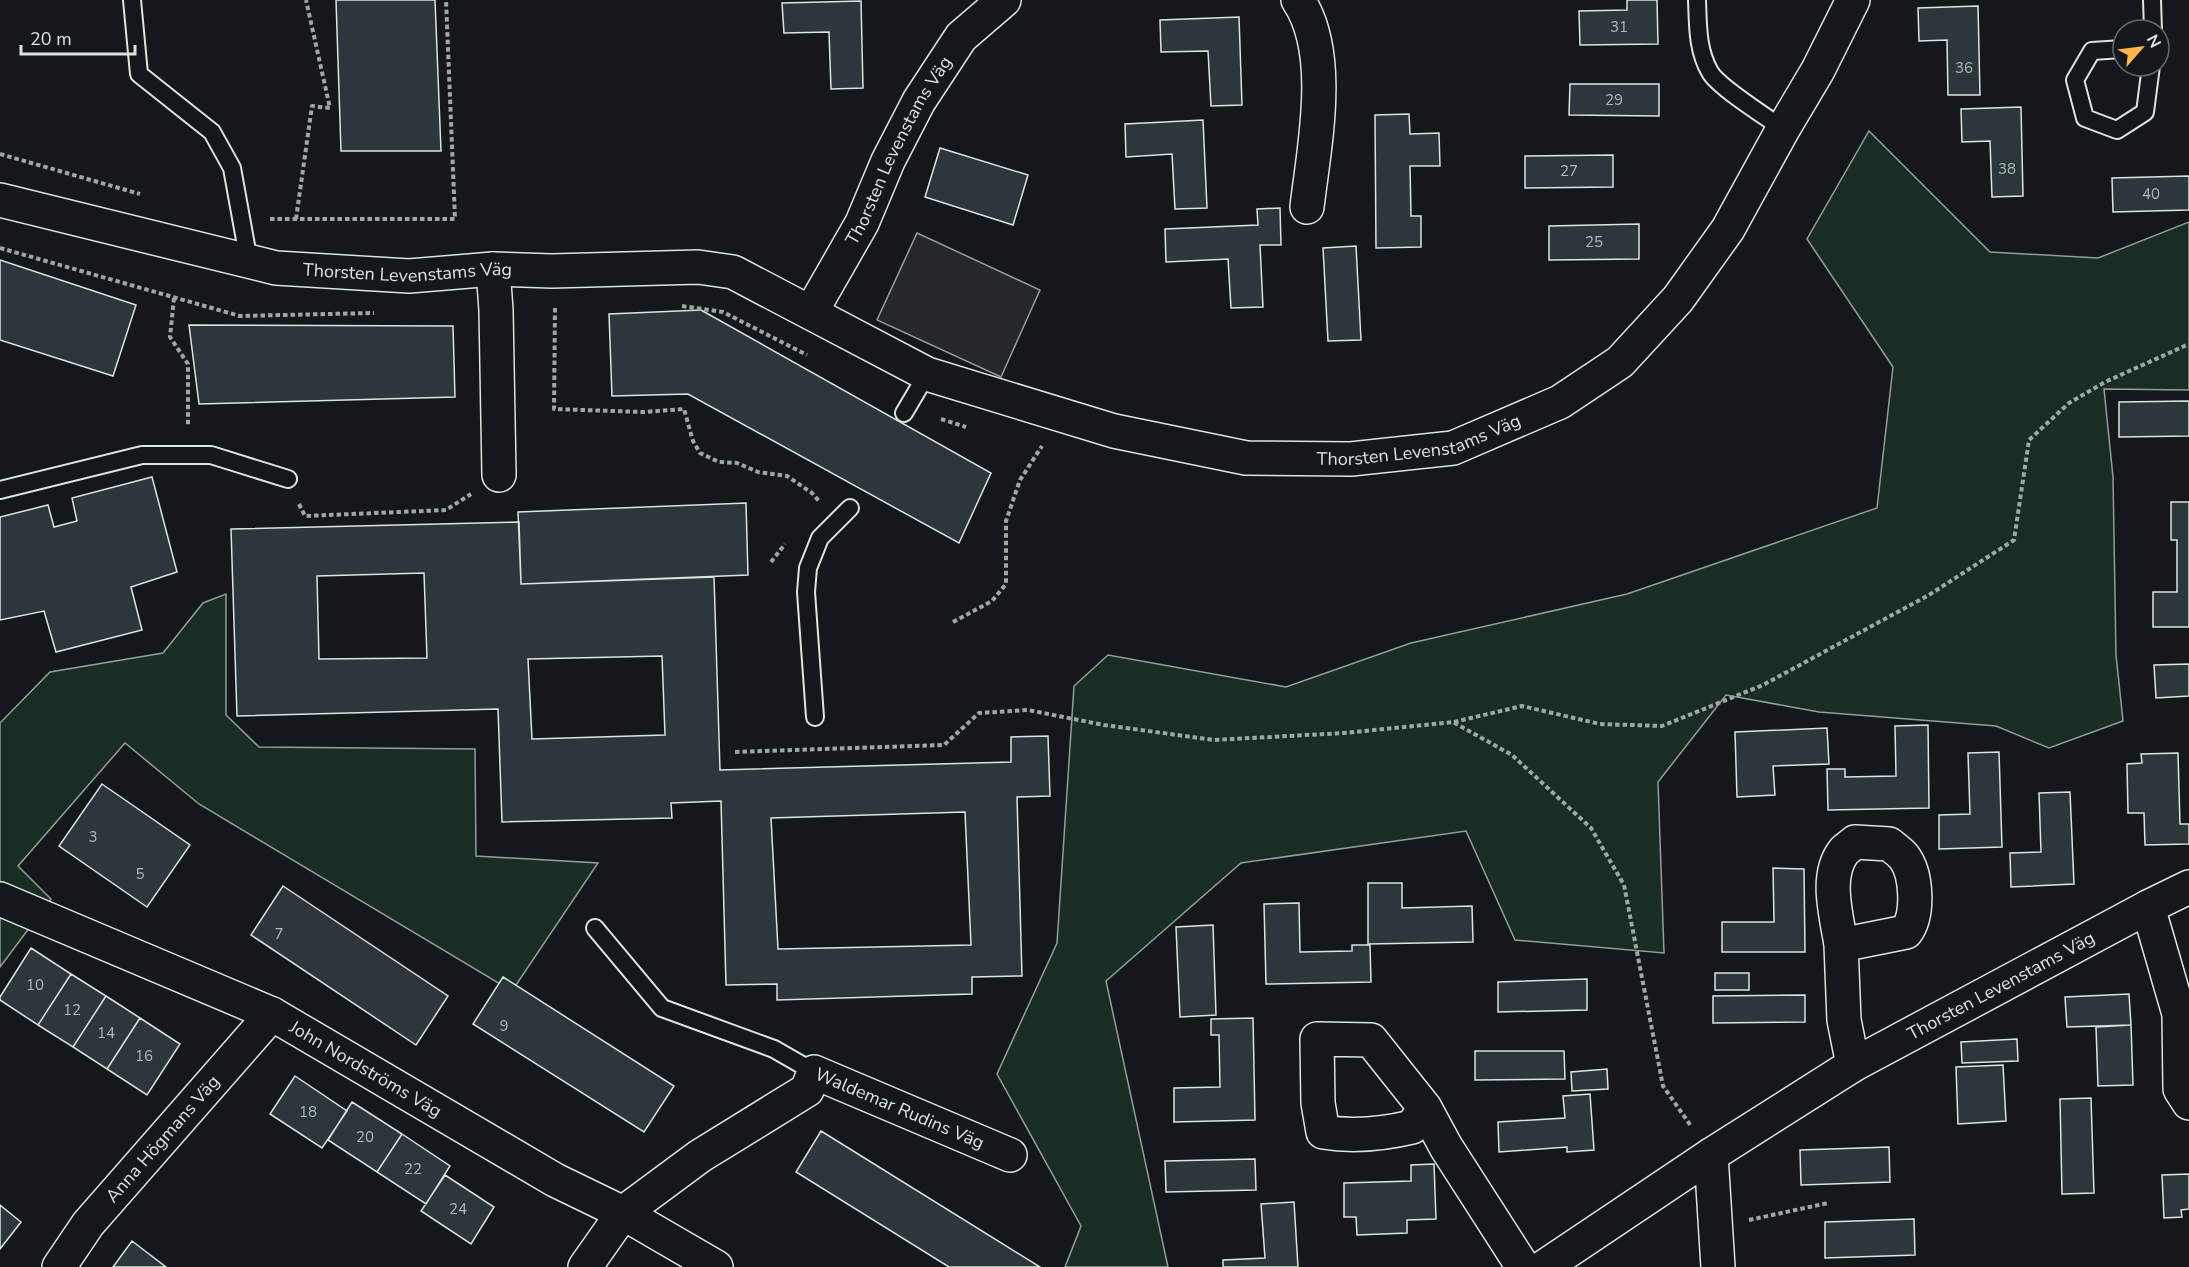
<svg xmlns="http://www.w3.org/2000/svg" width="2189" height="1267" font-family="'Nunito Sans',sans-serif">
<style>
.green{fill:#1a2d24;stroke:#939e99;stroke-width:1.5}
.parking{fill:#24282b;stroke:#939e99;stroke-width:1.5}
.building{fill:#2c363c;stroke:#d8e6dc;stroke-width:1.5;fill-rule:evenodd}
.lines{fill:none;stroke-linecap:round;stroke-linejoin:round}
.lane-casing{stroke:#d8e6dc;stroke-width:20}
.street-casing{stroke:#d8e6dc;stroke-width:36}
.path{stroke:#9da8a2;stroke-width:4;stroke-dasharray:4.5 3;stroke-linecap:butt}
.lane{stroke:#14181c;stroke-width:16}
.street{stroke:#14181c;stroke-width:33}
.labels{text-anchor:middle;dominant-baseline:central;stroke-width:4.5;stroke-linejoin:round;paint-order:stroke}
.number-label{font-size:15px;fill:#adbab4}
.street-label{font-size:18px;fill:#d8e6dc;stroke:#14181c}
</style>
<rect width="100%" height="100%" fill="#14181c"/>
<!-- green -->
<path class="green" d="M1869 131 1990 252 2098 258 2189 222V390L2104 389 2113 477 2116 655 2123 721 2049 748 1996 726 1819 712 1726 695 1658 782 1664 953 1515 940 1466 831 1241 863 1106 981 1168 1267H1065L1081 1226 997 1074 1057 943 1074 686 1108 655 1286 687 1411 643 1627 594 1877 508 1893 367 1807 239Z
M226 594V715L259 747 475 749 476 856 598 863 512 991 199 804 125 743 18 866 51 899 0 967V723L50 672 163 653 203 603Z"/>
<!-- parking -->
<path class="parking" d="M917 233 1040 290 1001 377 877 320Z"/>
<!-- building -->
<path class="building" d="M336 0H435L441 151H341Z
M1627 0H1657L1658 44 1580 45 1579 11 1627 10Z
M861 1 863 88 831 89 829 32 784 33 782 3Z
M1978 6 1980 95H1948L1947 40 1919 41 1918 8Z
M1239 17 1242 105 1211 106 1208 51 1161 52 1160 20Z
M1570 84H1659V116L1569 115Z
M2021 107 2023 196 1992 197 1990 141 1962 142 1961 109Z
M1409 114 1410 134 1439 133 1440 166H1410L1411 216H1421V247L1376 248 1375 115Z
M1203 120 1207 208 1175 209 1172 154 1126 157 1125 124Z
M940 148 1028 175 1013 225 925 197Z
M1613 155V187L1525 188V156Z
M2189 176V210L2113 212 2112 178Z
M1280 208 1281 245H1260L1263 307 1231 308 1228 259 1166 262 1165 229 1258 225 1257 209Z
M1639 224V259L1549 260V226Z
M1356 246 1361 340 1328 341 1323 248Z
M0 260 136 305 113 376 0 340Z
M701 310 991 473 959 543 688 394 612 396 609 314Z
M189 325 453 326 455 397 199 404Z
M2189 401V436L2119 437V402Z
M152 477 177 572 131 587 142 630 56 652 44 611 0 620V517L48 505 54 527 77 521 72 498Z
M2171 502H2189V627H2153V592H2177V540H2171Z
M746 503 748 575 521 584 518 512Z
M519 522 521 584 714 577 720 770 1011 762V737L1048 736 1050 796 1017 797 1022 976 972 977V994L777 1000V984L726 985 721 801 671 803 672 818 502 822 498 709 237 716 231 529ZM424 573 427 658 319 659 317 576ZM662 656 665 735 532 739 528 659ZM965 812 971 945 778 949 771 818Z
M2189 664V696L2156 698 2154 665Z
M1928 725 1929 808 1828 810 1827 769H1845V777L1896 776 1895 726Z
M1827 728 1829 764 1773 766 1775 795 1737 797 1735 732Z
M1999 752 2002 847 1939 849V815L1970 814 1968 753Z
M2178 753 2180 824H2189V844L2145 845 2144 813H2128L2127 764 2142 763 2141 754Z
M102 784 190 845 147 907 59 846Z
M2070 792 2074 884 2011 887 2010 853 2041 852 2039 793Z
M1773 868 1804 869 1805 952H1722V922H1774Z
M1368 883H1402V908L1472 906 1473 942 1368 944Z
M283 886 448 996 416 1045 251 935Z
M1299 903 1300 952 1352 951V945H1370L1371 982 1266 984 1264 904Z
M1213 925 1216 1015 1180 1017 1176 927Z
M31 948 71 974 38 1025 0 1000V997Z
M1715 973H1749V990H1715Z
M71 974 106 996 73 1047 38 1025Z
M503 977 674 1086 644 1132 473 1024Z
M1587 979V1010L1498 1012V982Z
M2129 994 2131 1025 2067 1027 2065 997Z
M1805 995V1022L1713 1023V996Z
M106 996 140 1018 107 1069 73 1047Z
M140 1018 180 1044 147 1095 107 1069Z
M1253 1018 1255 1120 1174 1122V1088L1220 1087 1219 1035H1211V1019Z
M2131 1025 2133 1085 2098 1086 2096 1027Z
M2017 1039 2018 1061 1962 1063 1961 1042Z
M1475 1051H1564L1565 1079 1475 1080Z
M2003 1065 2006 1121 1958 1124 1956 1067Z
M1607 1069 1608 1089 1572 1091 1571 1072Z
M295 1076 347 1111 322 1148 270 1114Z
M1590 1094 1594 1150 1567 1152V1147L1499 1152 1498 1122 1565 1118 1563 1096Z
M2091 1098 2094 1193 2062 1194 2060 1099Z
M352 1102 402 1134 377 1172 328 1140Z
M821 1131 1040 1267H949L796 1172Z
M402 1134 450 1166 426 1204 377 1172Z
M1889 1147 1890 1182 1801 1185 1800 1150Z
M1255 1159 1256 1190 1166 1192 1165 1161Z
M1434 1164 1436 1219 1407 1220V1233L1357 1235 1356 1217H1344V1183L1411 1181V1165Z
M2189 1174V1209L2181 1210 2182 1217 2164 1218 2162 1175Z
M445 1175 494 1207 471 1244 421 1211Z
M1294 1202 1298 1267H1223V1260L1265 1258 1261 1204Z
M0 1205 21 1222 0 1249Z
M1914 1219 1915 1255 1825 1258V1222Z
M132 1241 166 1267H113Z"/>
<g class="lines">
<!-- lane casing -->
<g class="lane-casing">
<path id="lane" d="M132 0 139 74 212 132 232 168 249 262
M1697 0C1698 24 1697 50 1710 72 1718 87 1767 117 1783 129
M2152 0 2153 30
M2123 49 2092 51 2075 80 2085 118 2117 130 2145 112 2151 66
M904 413 927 374
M0 490 142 455H211L288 479
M815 717 806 592 808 568 820 538 850 508
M595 928 662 1008 774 1049 814 1072"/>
</g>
<!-- street casing -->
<g class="street-casing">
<g id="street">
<path d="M1298 0C1334 53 1314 147 1307 207"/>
<path id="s1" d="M0 200 276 268 409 276 493 269 552 271 698 267 733 272 927 374 1114 431 1246 458 1351 459 1453 448 1560 402 1620 362 1678 299 1728 229 1783 129 1818 70 1853 0"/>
<path d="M493 269 496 310 499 475"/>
<path id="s2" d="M811 312 862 223 888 161 919 101 961 37 1004 0"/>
<path id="s3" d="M0 899 272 1014 555 1180 623 1213 716 1267"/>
<path d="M2148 907 2179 1014 2180 1089 2189 1103"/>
<path d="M1841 945C1837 917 1824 876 1844 851 1847 848 1852 845 1855 842L1889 844C1894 848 1900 852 1904 857 1917 874 1919 915 1906 932L1841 945 1844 1020 1853 1065"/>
<path d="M1425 1108 1412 1127C1383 1134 1354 1137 1323 1132L1318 1103 1317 1039 1371 1040 1425 1108 1446 1147 1523 1267"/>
<path d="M1711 1155 1718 1267"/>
<path id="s4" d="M59 1267 88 1224 272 1014"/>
<path id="s5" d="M585 1267 623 1213 700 1156 807 1090 814 1072 1010 1155"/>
<path id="s6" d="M1544 1267 1711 1155 1853 1065 2148 907 2189 887"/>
</g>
</g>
<!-- path -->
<path class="path" d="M0 154 140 194
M270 219H455L446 0
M296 219 312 106 330 108 306 0
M0 248 240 316 374 313
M174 298 170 337 188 364V426
M682 306 723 312 807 355
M555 308 554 409 644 412 684 409 693 441 700 453 719 462 737 463 758 472 787 476 812 493 819 501
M941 419 966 427
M299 504 305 516 446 510 471 494
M771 562 785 544
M953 622 992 601 1006 584V521L1020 480 1042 446
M1454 722 1522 706 1600 724 1662 726 1763 685 1929 595 2014 540 2029 440 2069 403 2105 382 2189 344
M735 752 944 745 979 713 1028 710 1104 725 1214 740 1344 733 1453 722 1512 755 1591 828 1624 885 1663 1086 1691 1126
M1749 1220 1828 1203"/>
<!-- lane -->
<use href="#lane" class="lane"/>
<!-- street -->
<use href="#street" class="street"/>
</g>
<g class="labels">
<!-- number labels -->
<g class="number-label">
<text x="1619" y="27">31</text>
<text x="1964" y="68">36</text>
<text x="1614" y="100">29</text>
<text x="2007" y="169">38</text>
<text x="1569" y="171">27</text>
<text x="2151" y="194">40</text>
<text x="1594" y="242">25</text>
<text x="93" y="837">3</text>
<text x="140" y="874">5</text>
<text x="279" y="934">7</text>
<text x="35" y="985">10</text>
<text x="72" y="1010">12</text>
<text x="504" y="1026">9</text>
<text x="106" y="1033">14</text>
<text x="144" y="1056">16</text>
<text x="308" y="1112">18</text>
<text x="365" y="1137">20</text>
<text x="413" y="1169">22</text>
<text x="458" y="1209">24</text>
</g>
<!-- street labels -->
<g class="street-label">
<text stroke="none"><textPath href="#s2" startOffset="184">Thorsten Levenstams Väg</textPath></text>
<text stroke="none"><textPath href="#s1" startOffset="416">Thorsten Levenstams Väg</textPath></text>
<text stroke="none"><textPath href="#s1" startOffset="1467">Thorsten Levenstams Väg</textPath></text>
<text stroke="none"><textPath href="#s6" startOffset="537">Thorsten Levenstams Väg</textPath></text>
<text stroke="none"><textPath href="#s3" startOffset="404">John Nordströms Väg</textPath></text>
<text stroke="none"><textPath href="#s5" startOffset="400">Waldemar Rudins Väg</textPath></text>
<text stroke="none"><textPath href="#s4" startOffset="165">Anna Högmans Väg</textPath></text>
</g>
</g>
<!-- north arrow -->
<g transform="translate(2141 48) rotate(62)"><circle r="28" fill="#14181c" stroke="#626a69" stroke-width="1.5"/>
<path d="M0-4.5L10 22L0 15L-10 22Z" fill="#ffb74d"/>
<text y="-9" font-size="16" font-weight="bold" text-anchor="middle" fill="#d8e6dc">N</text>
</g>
<!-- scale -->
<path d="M21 45v9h114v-9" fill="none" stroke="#d8e6dc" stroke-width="3"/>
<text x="30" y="45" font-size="18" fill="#d8e6dc" stroke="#14181c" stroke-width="4.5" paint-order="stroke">20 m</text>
</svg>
